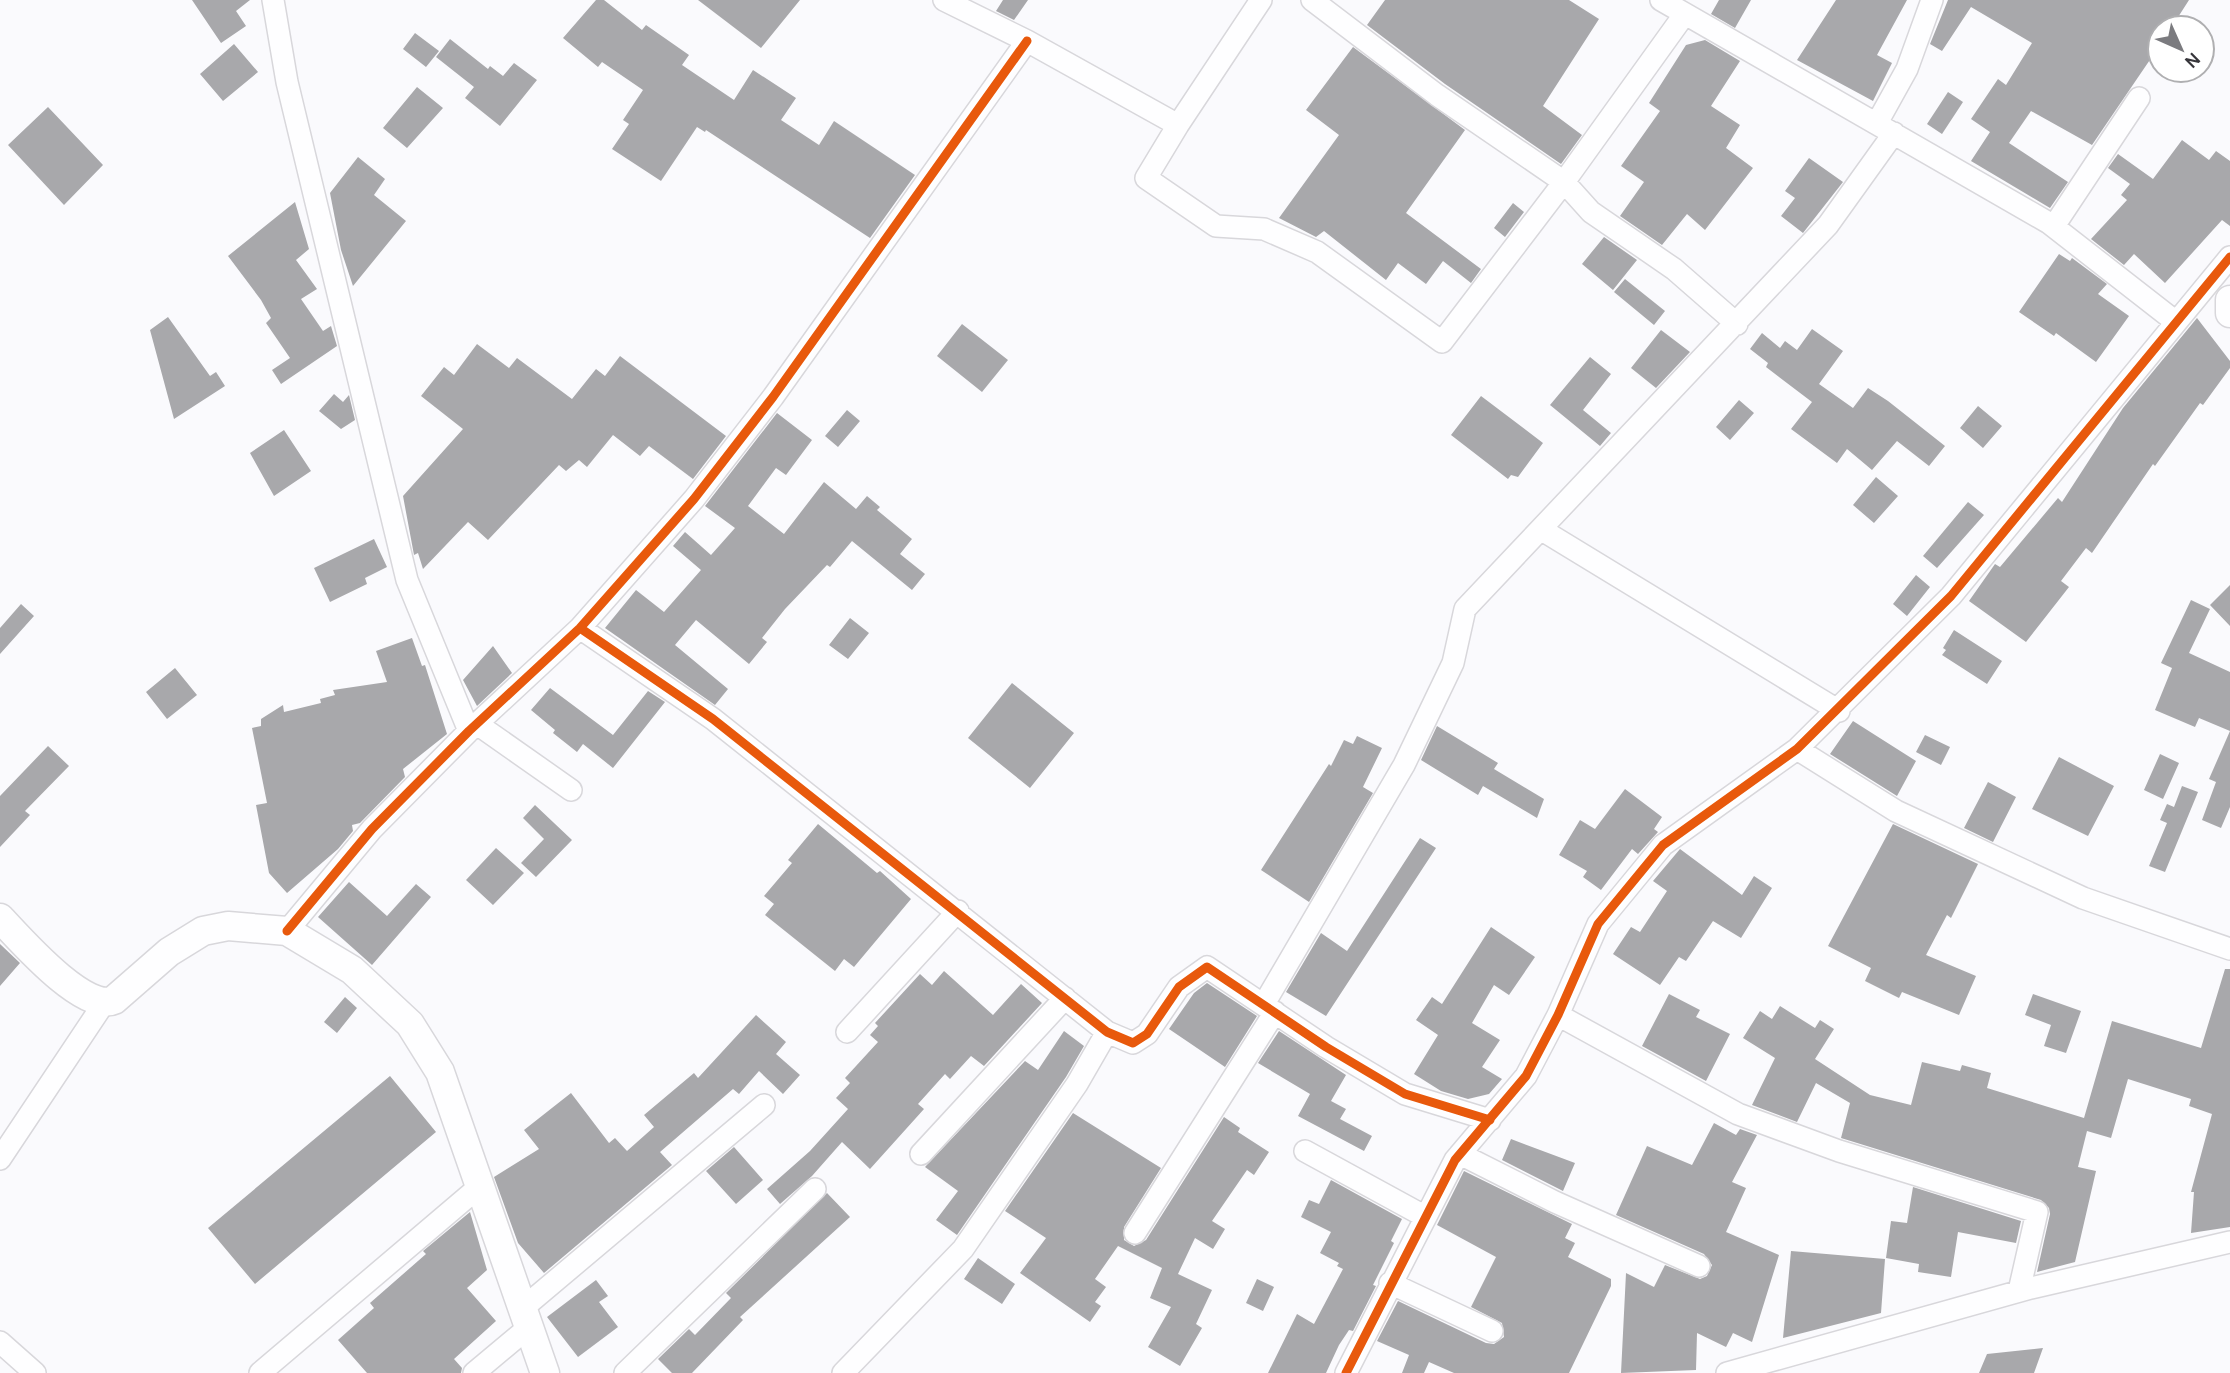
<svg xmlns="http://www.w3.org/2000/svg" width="2230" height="1373" font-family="Karla,sans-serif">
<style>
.building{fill:#a8a8ab}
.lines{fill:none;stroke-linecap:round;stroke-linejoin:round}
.street-casing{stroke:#d8d7db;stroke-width:24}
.secondary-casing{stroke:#d8d7db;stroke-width:31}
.street{stroke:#fefeff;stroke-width:21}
.secondary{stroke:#fefeff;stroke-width:28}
.cycleway-casing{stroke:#fff;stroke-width:13}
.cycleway{stroke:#e8590c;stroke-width:9}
</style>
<rect width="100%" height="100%" fill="#fafafd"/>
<!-- building -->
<path class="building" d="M192 0H250L236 11 246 26 221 43Z
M596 0H604L642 30 646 25 689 55 682 65 734 100 753 70 796 98 781 120 819 145 834 121 915 175 870 238 706 130 705 132 697 127 661 181 612 149 629 124 623 120 643 90 602 62 598 67 563 38Z
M698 0H800L761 48Z
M1003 0H1028L1014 20 996 11Z
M1385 0H1569L1599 19 1543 106 1582 135 1561 164 1445 84 1367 25Z
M1719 0H1751L1735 28 1711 14Z
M1836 0H1907L1877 55 1892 63 1873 101 1797 60Z
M1948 0H2189L2173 25 2160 28V45L2092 145 2031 111 2009 143 2068 182 2050 208 1971 161 1990 132 1971 119 1998 79 2006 85 2032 43 1971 7 1942 51 1930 44Z
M415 33 439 51 426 67 403 49Z
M450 39 488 69 490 66 503 76 514 63 537 80 500 126 465 98 474 87 436 57Z
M1705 40 1740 61 1711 106 1740 125 1726 148 1753 168 1705 230 1687 214 1662 245 1620 216 1644 182 1621 166 1660 111 1649 103 1686 45Z
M234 44 258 72 223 101 200 74Z
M1353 47 1465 130 1406 213 1481 269 1471 283 1443 261 1426 284 1398 263 1386 280 1324 231 1316 237 1279 218 1339 135 1306 110Z
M417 87 443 108 407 148 383 128Z
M1948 92 1963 102 1942 134 1927 124Z
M48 107 103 165 64 205 8 145Z
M2182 140 2209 160 2216 151 2230 161V226L2222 220 2165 283 2134 254 2124 265 2091 239 2127 200 2121 195 2130 184 2108 168 2118 154 2153 179Z
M358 157 385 179 374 195 406 221 353 286 341 250 330 193Z
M1809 158 1843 182 1803 233 1781 216 1795 198 1785 191Z
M295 202 309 249 296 260 317 289 301 299 323 331 331 326 337 346 281 384 272 370 290 358 266 323 271 318 261 300 228 256Z
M1513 203 1524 212 1505 237 1494 228Z
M1604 237 1637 260 1613 290 1582 264Z
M2059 254 2070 261 2072 258 2107 284 2098 294 2129 316 2096 362 2056 333 2054 336 2019 312Z
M1625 279 1665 311 1654 325 1614 292Z
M168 317 210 376 216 372 225 386 174 419 150 330Z
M2197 318 2230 361V368L2203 405 2200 403 2155 466 2153 464 2092 553 2086 548 2061 581 2069 587 2026 642 1969 601 1995 564 2000 567 2058 498 2062 502 2123 408Z
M962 324 1008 360 982 392 937 356Z
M1812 329 1843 351 1819 384 1853 408 1868 388 1888 401 1945 446 1929 466 1897 441 1872 470 1847 449 1837 463 1791 429 1812 402 1766 367 1768 363 1750 349 1762 333 1780 348 1785 341 1797 350Z
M1661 330 1690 352 1656 388 1631 368Z
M477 344 509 368 517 358 572 399 596 369 605 376 620 356 726 436 693 479 649 446 640 456 613 435 587 467 579 460 566 471 559 465 488 540 468 522 423 569 418 553 414 555 403 496 463 429 421 396 444 367 454 375Z
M1590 357 1611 374 1583 410 1611 433 1600 446 1550 405Z
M334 394 343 402 349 395 355 420 341 429 319 411Z
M1481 396 1543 443 1518 477 1511 475 1508 479 1451 435Z
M1739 400 1754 413 1730 440 1716 427Z
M1978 406 2002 426 1983 448 1960 428Z
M847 410 860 421 838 447 825 436Z
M777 413 812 440 786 475 776 468 748 506 784 534 824 482 856 509 867 496 880 507 877 510 912 539 900 554 925 574 912 590 852 541 830 567 827 565 785 609 762 638 767 642 749 664 696 620 675 645 728 689 715 705 605 628 636 590 664 612 701 570 673 546 685 532 711 555 735 528 705 506Z
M284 430 311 471 274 496 250 453Z
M1876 477 1898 496 1874 523 1853 505Z
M1968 502 1984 515 1937 568 1923 556Z
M374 539 387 567 365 578 367 584 330 602 314 568Z
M1916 575 1930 587 1907 616 1893 604Z
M2230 585V626L2210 605Z
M2191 600 2210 609 2189 653 2230 672V807L2221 828 2202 820 2216 782 2209 779 2230 731 2199 718 2195 727 2155 710 2172 668 2161 663Z
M21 604 34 616 0 654V628Z
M850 618 869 633 848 659 829 645Z
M1954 630 2002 661 1987 684 1942 655 1946 650 1943 648Z
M412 638 422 666 425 665 447 734 403 769 405 777 360 823 352 825 353 831 338 849 287 893 269 873 256 805 267 803 252 728 261 726V719L283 705 284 712 321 703 320 699 335 695 333 690 387 682 376 651Z
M493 646 512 673 477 706 463 680Z
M175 668 197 695 167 719 146 692Z
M1012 683 1074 733 1030 788 968 738Z
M550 688 613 735 648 691 665 702 613 768 583 744 577 752 553 733 555 730 531 710Z
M1853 721 1916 761 1897 796 1830 754Z
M1437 726 1498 763 1494 769 1544 799 1537 818 1483 786 1478 795 1421 760Z
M1925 735 1950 747 1941 765 1916 752Z
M1357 736 1382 748 1363 787 1373 793 1309 902 1261 870 1329 764 1331 766 1344 740 1353 744Z
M48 746 69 766 25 811 30 815 0 847V796Z
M2160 754 2179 763 2163 799 2144 790Z
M2059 757 2114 786 2088 836 2032 809Z
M1988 782 2016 797 1993 842 1964 828Z
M2182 786 2198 792 2165 872 2149 866 2167 823 2160 820 2167 804 2174 807Z
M1625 789 1662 817 1654 829 1658 832 1638 854 1632 849 1601 890 1583 877 1587 871 1559 855 1580 820 1595 829Z
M535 805 572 840 536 877 521 863 544 839 523 818Z
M818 824 877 873 880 871 911 899 854 967 844 959 835 971 765 915 774 904 764 896 792 863 788 860Z
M1893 824 1978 864 1951 918 1947 915 1926 955 1976 976 1959 1015 1902 992 1899 998 1865 981 1871 968 1828 946Z
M1420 838 1436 848 1326 1016 1286 992 1321 933 1347 951Z
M496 848 524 873 493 905 466 880Z
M1680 849 1742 895 1754 876 1772 888 1741 938 1713 921 1686 961 1679 957 1660 985 1613 954 1631 927 1640 932 1667 891 1653 881Z
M349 882 387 916 416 884 431 897 372 965 318 917Z
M1491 927 1535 957 1509 995 1494 985 1472 1023 1500 1040 1482 1067 1502 1079 1489 1094 1468 1099 1441 1091 1414 1074 1438 1035 1416 1020 1432 997 1442 1004Z
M0 944 20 963 0 986Z
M2225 969H2230V1227L2191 1233 2194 1192H2191L2212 1114 2189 1106 2191 1099 2128 1079 2111 1138 2087 1131 2078 1167 2096 1171 2075 1262 2037 1272 2050 1214 2049 1208 2041 1200 1841 1138 1850 1103 1816 1083 1797 1122 1752 1105 1775 1058 1743 1038 1760 1011 1772 1019 1780 1006 1815 1028 1820 1020 1834 1029 1815 1059 1870 1095 1911 1105 1922 1062 1960 1071 1962 1065 1991 1073 1987 1088 2084 1118 2112 1021 2201 1048Z
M944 971 993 1015 1021 984 1042 1003 984 1066 971 1056 950 1079 945 1074 918 1104 924 1109 870 1169 842 1142 812 1176 780 1204 767 1189 810 1151 848 1109 836 1098 850 1083 845 1078 878 1042 870 1035 878 1026 875 1023 920 974 932 985Z
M1207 983 1257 1016 1225 1067 1169 1029 1194 993Z
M1669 994 1700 1010 1696 1017 1730 1034 1706 1081 1642 1046Z
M2033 994 2081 1011 2066 1053 2044 1046 2051 1025 2025 1015Z
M345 997 357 1008 337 1033 324 1022Z
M756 1015 786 1042 776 1054 800 1075 783 1094 759 1071 739 1094 733 1089 660 1152 672 1165 544 1273 518 1243 494 1177 539 1149 524 1130 571 1093 609 1143 615 1138 627 1151 654 1127 644 1115 694 1073 698 1078Z
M1064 1031 1084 1046 1066 1077 957 1235 936 1220 958 1191 925 1167 1025 1061 1038 1070Z
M1279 1031 1346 1075 1331 1101 1346 1109 1340 1119 1372 1136 1364 1151 1298 1116 1310 1094 1258 1063Z
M390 1076 436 1132 255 1284 208 1228Z
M1073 1113 1161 1168 1124 1227V1240L1134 1246 1146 1240 1224 1117 1240 1128 1238 1132 1269 1152 1254 1175 1247 1170 1212 1221 1225 1229 1213 1249 1195 1238 1178 1274 1212 1290 1196 1324 1202 1328 1180 1366 1148 1347 1171 1307 1150 1298 1162 1268 1118 1246 1095 1279 1106 1287 1095 1302 1101 1306 1090 1322 1020 1273 1046 1238 1005 1211Z
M1714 1123 1736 1135 1740 1129 1757 1135 1732 1182 1746 1188 1726 1232 1779 1255 1752 1342 1733 1333 1726 1347 1697 1333 1696 1370 1621 1373 1626 1273 1654 1287 1665 1265 1700 1279 1707 1276 1712 1265 1704 1254 1616 1215 1647 1146 1692 1165Z
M1511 1139 1575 1163 1563 1191 1502 1160Z
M734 1147 763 1180 736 1204 706 1171Z
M1464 1171 1572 1224 1565 1238 1575 1243 1568 1257 1611 1279V1286L1569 1373H1454L1429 1362 1424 1373H1402L1409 1355 1377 1341 1398 1301 1486 1343 1494 1344 1504 1337 1502 1323 1471 1307 1496 1257 1437 1225Z
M1331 1180 1402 1219 1391 1241 1394 1243 1373 1285 1376 1286 1353 1331 1349 1330 1339 1345 1326 1373H1268L1297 1314 1314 1324 1343 1269 1337 1266 1339 1263 1320 1253 1331 1232 1301 1217 1309 1200 1319 1204Z
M1913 1187 2021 1221 2016 1243 1958 1232 1951 1277 1918 1272 1919 1264 1886 1258 1891 1221 1907 1223Z
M827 1193 850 1217 740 1317 743 1320 692 1373H672L658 1359 689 1329 695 1335 731 1298 726 1293Z
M470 1212 487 1270 467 1288 496 1321 454 1359 462 1368 461 1373H367L338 1340 374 1308 370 1303 426 1254 423 1251Z
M1791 1251 1885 1259 1881 1313 1783 1338Z
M978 1258 1015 1284 1002 1304 964 1279Z
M1257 1279 1274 1287 1263 1311 1246 1303Z
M596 1280 608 1296 599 1302 618 1327 578 1357 547 1317Z
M2043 1348 2034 1373H1979L1987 1354Z"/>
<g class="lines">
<!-- street casing -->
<g class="street-casing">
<path id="street" d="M273 0 287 82 407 580 469 731
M944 0 1027 41 1178 125 1261 0
M1312 0 1437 95 1564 182 1591 212 1674 269 1737 324
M1661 0 2049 223 2176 322
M1877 123 1907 69 1932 0
M1178 125 1146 178 1216 226 1264 229 1317 252 1442 342 1564 182 1684 15
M2054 226 2139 98
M1542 530 1839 711
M580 628 713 719 1107 1032 1133 1043 1147 1034 1179 987 1207 967 1326 1047 1405 1094 1490 1120
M477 724 571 790
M1797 749 1896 811 2083 898 2230 949
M287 931 372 829 469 731 580 628 694 499 773 397 1027 41
M1264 1004 1404 765 1453 663 1465 609 1828 225 1894 133
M1558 1015 1738 1114 1839 1151 2037 1212 2019 1291
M847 1032 958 911
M1305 1151 1424 1216
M921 1154 1065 998
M1460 1154 1555 1202 1699 1266
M0 1159 104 1003
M1135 1233 1275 1012
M1390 1283 1492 1331
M523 1308 764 1105
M0 1342 35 1373
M260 1373 479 1187
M474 1373 529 1327
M625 1373 815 1189
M843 1373 963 1249 1077 1084 1107 1032
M1346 1373 1455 1160 1526 1076 1558 1015 1598 924 1663 845 1797 749 1951 596 2230 257
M1727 1373 2031 1288 2230 1242"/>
</g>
<!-- secondary casing -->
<g class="secondary-casing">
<path id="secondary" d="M2230 300V313
M0 918C19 938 85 1014 114 1000L169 952 203 931 228 926 287 931 352 970 410 1024 440 1072 545 1373"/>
</g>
<!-- street -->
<use href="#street" class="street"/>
<!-- secondary -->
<use href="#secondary" class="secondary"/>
<!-- cycleway casing -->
<g class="cycleway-casing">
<path id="cycleway" d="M580 628 713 719 1107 1032 1133 1043 1147 1034 1179 987 1207 967 1326 1047 1405 1094 1490 1120
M287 931 372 829 469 731 580 628 694 499 773 397 1027 41
M1346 1373 1455 1160 1526 1076 1558 1015 1598 924 1663 845 1797 749 1951 596 2230 257"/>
</g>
<!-- cycleway -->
<use href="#cycleway" class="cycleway"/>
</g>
<!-- north arrow -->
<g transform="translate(2181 49) rotate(135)"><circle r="33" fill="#ffffff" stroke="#afafb1" stroke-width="2"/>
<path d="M0-5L12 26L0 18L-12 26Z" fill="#7b7b7f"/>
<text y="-10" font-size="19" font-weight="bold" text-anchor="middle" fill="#37363b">N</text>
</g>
</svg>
